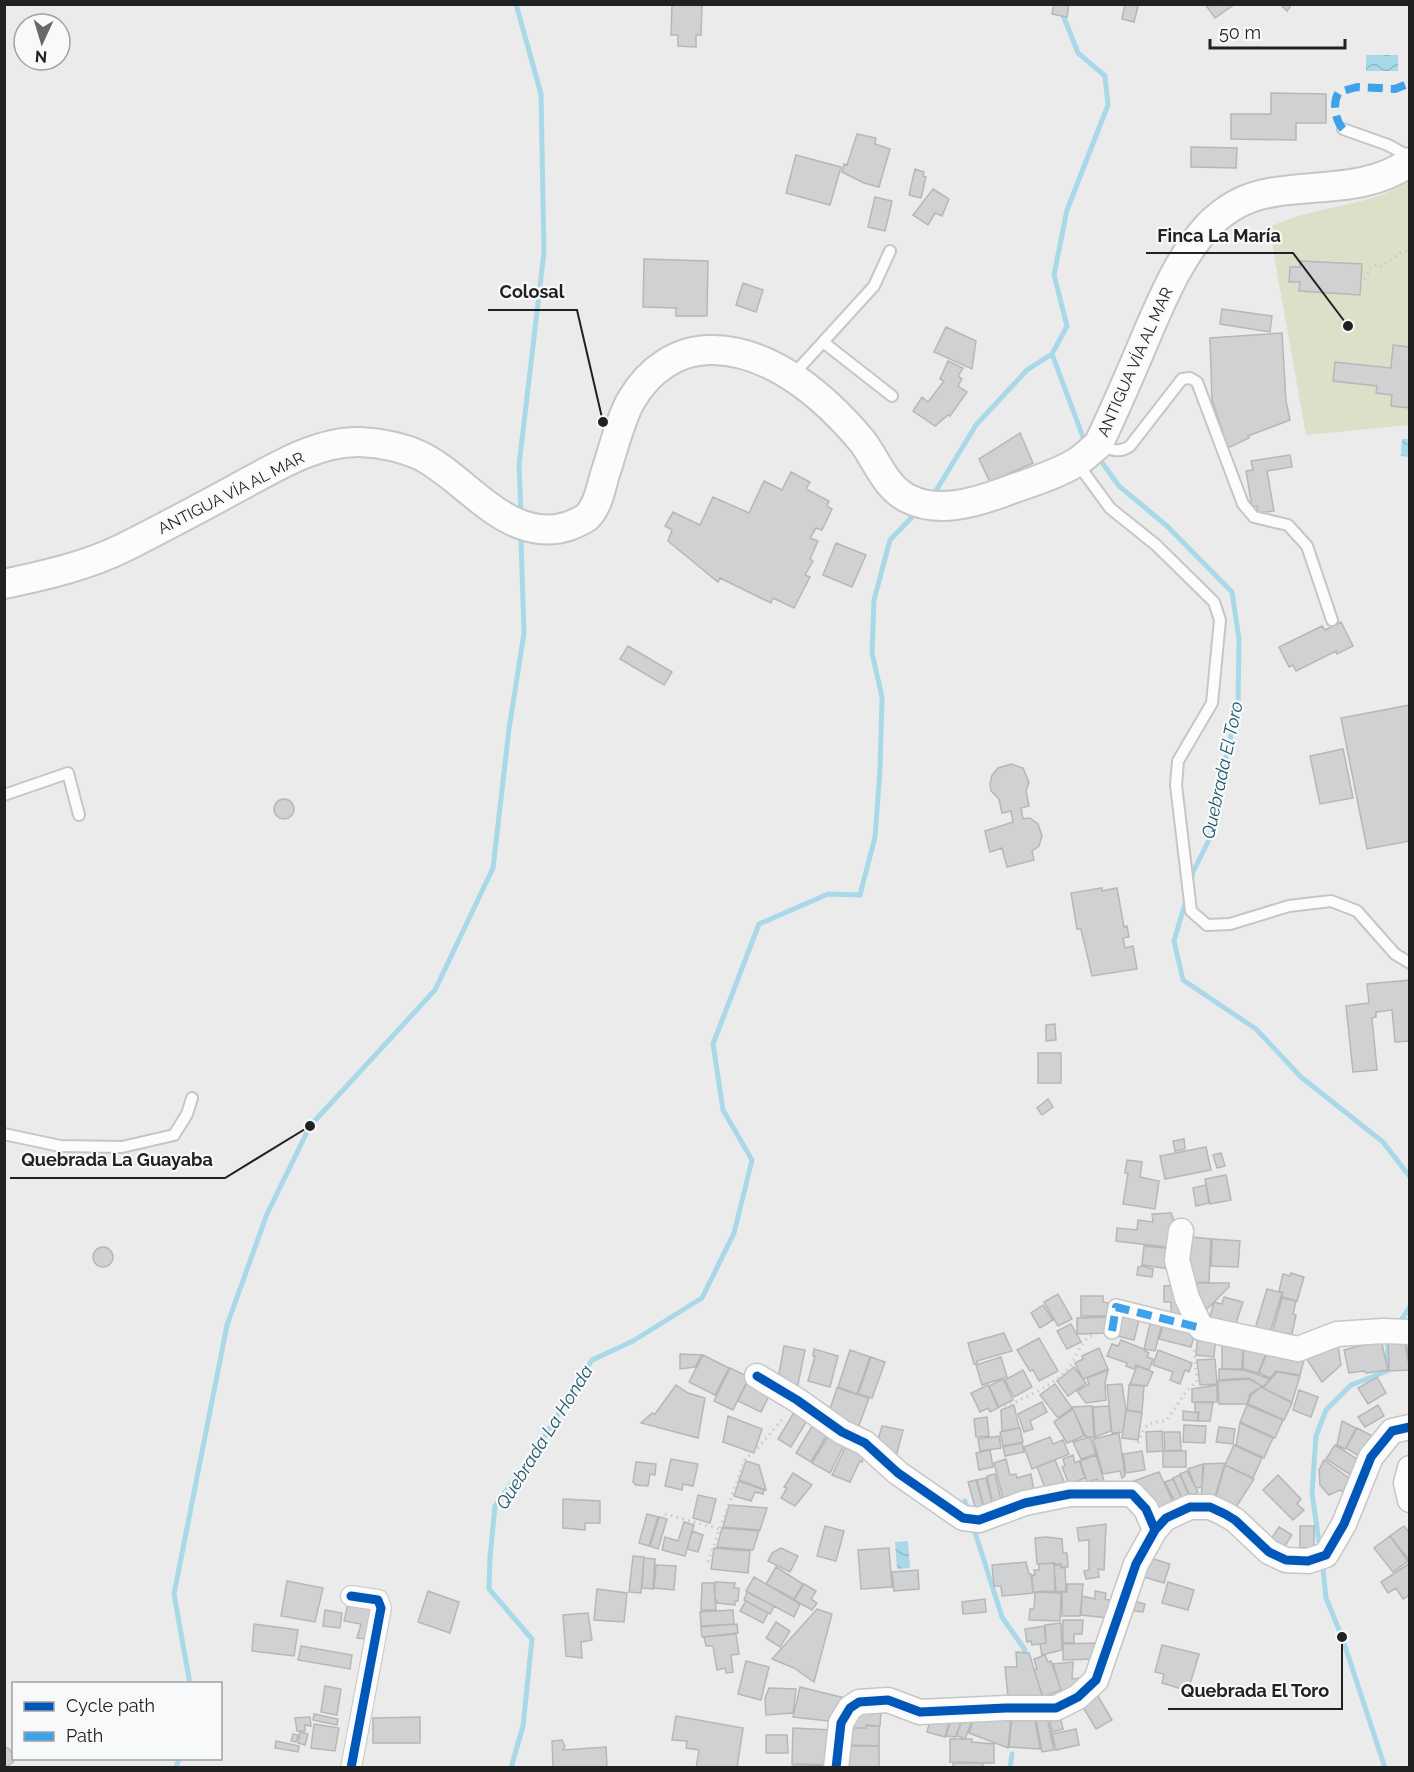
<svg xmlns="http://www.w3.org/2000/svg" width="1414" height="1772" font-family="Raleway,sans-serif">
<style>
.park{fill:#dddfc9}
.water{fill:url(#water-waves)}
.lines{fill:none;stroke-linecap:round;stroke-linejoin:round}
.stream{stroke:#a9d8e9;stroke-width:5}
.building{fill:#d0d1d2;stroke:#b7b7b8;stroke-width:1.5}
.service-casing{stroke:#c6c6c7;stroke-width:14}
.pedestrian-casing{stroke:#c6c6c7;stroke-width:18}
.minor-casing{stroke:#c6c6c7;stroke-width:22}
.tertiary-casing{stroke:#c6c6c7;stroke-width:27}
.secondary-casing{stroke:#c6c6c7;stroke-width:32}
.path{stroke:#c8c9c9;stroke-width:3;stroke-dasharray:1.5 4.5;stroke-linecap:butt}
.service{stroke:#fcfcfc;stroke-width:10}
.pedestrian{stroke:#fcfcfc;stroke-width:15}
.minor{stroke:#fcfcfc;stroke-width:20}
.tertiary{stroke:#fcfcfc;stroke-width:24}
.secondary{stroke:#fcfcfc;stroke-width:28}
.quiet{stroke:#3da2ea;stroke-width:8;stroke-dasharray:15 8;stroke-linecap:butt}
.cycleway-casing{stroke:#f7f9fa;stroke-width:13}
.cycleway{stroke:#0057b8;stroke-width:9}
.labels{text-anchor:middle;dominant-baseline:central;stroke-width:4.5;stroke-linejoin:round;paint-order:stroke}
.street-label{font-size:16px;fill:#202121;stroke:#f7f9fa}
.water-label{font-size:18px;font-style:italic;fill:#205769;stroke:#f7f9fa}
.leader{fill:none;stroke:#202121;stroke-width:2}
.callout-dot{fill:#202121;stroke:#f7f9fa;stroke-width:2}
.callout-label{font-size:18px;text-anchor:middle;font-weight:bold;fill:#202121;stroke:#f7f9fa;stroke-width:4.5;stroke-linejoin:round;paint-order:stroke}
</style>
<defs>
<pattern id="water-waves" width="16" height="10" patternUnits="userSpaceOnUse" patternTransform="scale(1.5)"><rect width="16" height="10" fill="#a9d8e9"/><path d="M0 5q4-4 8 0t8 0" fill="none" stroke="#91b9c8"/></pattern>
</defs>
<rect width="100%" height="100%" fill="#ebebec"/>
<!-- park -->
<path class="park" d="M1409 182V425L1306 435 1269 227C1282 222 1296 216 1310 213 1348 203 1373 202 1409 182Z"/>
<!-- water -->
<path class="water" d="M1366 55H1398V71H1366Z
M1402 439H1409V457L1401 456Z
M908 1541 910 1568 897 1569 895 1542Z"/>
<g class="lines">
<!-- stream -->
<path class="stream" d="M516 4 541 94 544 252 519 465 521 514
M1052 354 1083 437 1087 443
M1098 457 1119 486 1167 526 1232 592 1239 639 1238 706 1221 778 1210 838 1193 872 1191 882
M934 494 976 425 1027 370 1052 354 1067 326 1054 275 1067 210 1108 105 1105 76 1078 53 1061 10
M1187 897 1174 941 1183 980 1256 1029 1301 1077 1383 1142 1410 1177
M1398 1325 1410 1307
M965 1501 969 1513
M973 1526 1002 1617 1025 1650
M1319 1542 1312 1493 1316 1436 1326 1410 1351 1385 1387 1371 1388 1341
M1323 1569 1326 1598 1342 1637 1385 1768
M190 1684 174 1594 227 1325 267 1214 310 1126 435 990 493 868 509 729 524 633 521 539
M176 1768 179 1758
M511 1768 523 1726 532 1639 489 1589 490 1557 495 1506 538 1447 592 1360 633 1341 702 1298 734 1233 752 1160 723 1110 713 1044 759 924 828 894 860 895 875 837 880 770 882 697 872 653 874 600 890 540 913 516
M1010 1768 1012 1754"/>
</g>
<!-- building -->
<path class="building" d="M672 4H702L701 35H696V47L678 46V35H671Z
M1054 4H1069L1067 17 1052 14Z
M1125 4 1138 6 1134 22 1122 19Z
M1205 4H1235L1215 18Z
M1280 4H1292L1287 11Z
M1271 93 1326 94V123H1296V140L1231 139V114H1271Z
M857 134 876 138 875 144 890 149 879 187 864 183 842 172 844 164 847 165Z
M1191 147 1237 148 1236 168 1191 167Z
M796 155 841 167 830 205 786 193Z
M915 169 924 172 923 176 926 177 921 198 909 195Z
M933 189 949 199 942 216 935 213 928 225 913 215Z
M875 197 892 201 885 231 868 227Z
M644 259 708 261 707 316H676V308L643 307Z
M1300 261 1362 264 1360 295 1299 291 1300 282H1289L1290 267H1300Z
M743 283 763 290 756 312 736 305Z
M1222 309 1272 316 1270 332 1220 324Z
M946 327 976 341 972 369 934 352Z
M1282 333 1286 401 1290 420 1248 436 1249 438 1228 448 1212 400 1210 338Z
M1393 345 1410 347V408L1391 406 1392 395 1376 393 1377 386 1333 381 1335 362 1391 368Z
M948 361 963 368 958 376 962 379 958 386 967 392 950 416 948 415 935 426 913 411 922 397 928 402 944 381 940 379Z
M1020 433 1033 463 990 482 979 459Z
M1290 455 1292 467 1267 471 1274 511 1258 513 1257 506 1252 507 1246 471 1253 470 1251 461Z
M791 472 810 482 806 489 829 501 827 506 832 509 822 530 816 528 810 538 818 541 810 559 813 561 805 575 810 577 794 608 773 598 771 603 720 578 718 582 668 541 672 530 665 526 673 512 700 525 713 497 749 513 764 481 782 490Z
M836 543 866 555 852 587 823 575Z
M1341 622 1353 646 1337 654 1336 651 1296 671 1293 665 1289 667 1279 647 1322 626 1325 630Z
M628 646 672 672 664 685 620 659Z
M1410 705V841L1367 849 1341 718Z
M1343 749 1353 798 1320 804 1310 756Z
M1011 764 1023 768 1029 782 1026 791 1029 806 1021 808 1023 819 1030 818 1038 824 1042 836 1039 846 1032 851 1034 860 1007 867 1002 848 990 852 985 831 1013 822 1011 811 1002 813 999 799 991 791 990 784 992 775 998 768Z
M274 809a10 10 0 1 1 20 0a10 10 0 1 1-20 0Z
M1102 888V891L1117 888 1124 927 1127 926 1129 937 1123 938 1125 948 1133 946 1137 969 1092 976 1081 929H1077L1071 893Z
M1410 980V1041L1395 1042 1392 1010 1376 1012V1017L1372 1018 1377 1070 1353 1072 1346 1006 1369 1003 1367 984Z
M1055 1024 1056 1040 1046 1041V1025Z
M1038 1053H1061V1083H1038Z
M1048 1099 1053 1107 1042 1115 1037 1108Z
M1184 1139 1185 1149 1175 1151 1173 1141Z
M1206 1147 1211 1170 1165 1179 1160 1156Z
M1221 1153 1225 1166 1217 1168 1213 1155Z
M1127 1160 1142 1162 1140 1177 1159 1181 1155 1209 1123 1204 1128 1173H1125Z
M1226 1175 1231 1200 1210 1204 1205 1179Z
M1206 1185 1209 1203 1196 1206 1193 1188Z
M1171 1213 1177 1229 1175 1248 1116 1241 1117 1228 1137 1230 1138 1220 1153 1222 1152 1214Z
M1183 1236 1211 1239 1209 1282 1187 1283Z
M1212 1239 1240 1241 1238 1267 1211 1266Z
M1144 1246 1173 1249 1170 1269 1142 1265Z
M93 1257a10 10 0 1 1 20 0a10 10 0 1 1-20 0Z
M1142 1266 1153 1269 1152 1277 1137 1275 1138 1267Z
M1291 1273 1304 1277 1297 1301 1282 1297 1283 1293 1279 1291 1283 1274 1290 1276Z
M1190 1283H1229V1287L1199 1317Z
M1182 1285 1192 1322 1171 1319V1302H1164V1286Z
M1267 1289 1282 1293 1269 1336 1254 1332Z
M1058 1294 1072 1319 1058 1326 1044 1302Z
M1081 1296H1103V1302L1108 1303V1316H1081Z
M1224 1297 1243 1302 1233 1332 1208 1324 1214 1302 1222 1304Z
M1282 1298 1296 1301 1293 1314 1296 1315 1292 1334 1286 1333 1285 1341 1271 1337Z
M1043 1305 1053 1320 1040 1328 1031 1313Z
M1118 1311 1140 1316 1134 1340 1113 1335Z
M1152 1316 1163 1319 1155 1351 1144 1349Z
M1110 1317V1333L1077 1334V1318Z
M1164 1321 1196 1329 1191 1347 1159 1339Z
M1071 1324 1081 1342 1067 1349 1057 1331Z
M1004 1333 1012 1351 977 1361V1363L974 1364 968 1343Z
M1198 1334 1216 1336 1214 1357 1196 1355Z
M1039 1338 1058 1371 1039 1381 1033 1370 1030 1371 1017 1350Z
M1388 1339H1404L1410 1370 1389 1371Z
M1405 1339H1410V1364Z
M1121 1340 1146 1350 1145 1351 1149 1353 1147 1357 1153 1359 1149 1370 1136 1365 1134 1369 1126 1366 1127 1363 1107 1356 1112 1344 1118 1346Z
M1244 1340 1268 1348 1258 1373 1243 1369Z
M1381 1340 1388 1370 1366 1373 1364 1371 1349 1373 1344 1350Z
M1222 1341 1243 1342 1242 1369H1222Z
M1338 1345 1341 1365 1322 1382 1304 1355Z
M784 1346 805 1350 797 1389 777 1385Z
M1099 1348 1108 1369 1083 1379 1075 1363 1083 1359 1082 1356Z
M1269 1348 1304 1360 1300 1375 1276 1371 1270 1378 1259 1373Z
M814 1349 838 1356 830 1387 808 1381 815 1356H813Z
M850 1350 870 1357 857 1394 838 1387Z
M1158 1350 1192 1363 1189 1372 1185 1370 1180 1384 1170 1380 1173 1372 1153 1365Z
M680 1354 702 1355 695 1367 680 1369Z
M703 1355 729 1368 715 1395 689 1382Z
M871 1357 885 1362 872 1398 858 1394Z
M1001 1357 1007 1377 982 1385 976 1365Z
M1215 1359 1217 1384 1200 1385 1197 1360Z
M1137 1366 1153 1372 1147 1386 1130 1384Z
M1074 1367 1086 1383 1068 1396 1057 1381Z
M730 1368 749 1377 733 1410 714 1401Z
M1219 1369 1244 1370 1270 1379 1263 1387 1249 1378 1219 1380Z
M1023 1370 1032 1387 1014 1397 1005 1380Z
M1108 1370 1105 1383 1106 1400 1086 1403 1077 1391 1089 1384 1087 1378Z
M1277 1372 1300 1376 1292 1402 1263 1388Z
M1377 1377 1386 1393 1368 1404 1358 1388Z
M1003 1379 1013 1400 999 1407 989 1386Z
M1249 1379 1262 1386 1250 1394 1247 1404H1219L1218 1381Z
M748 1381 771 1392 761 1412 738 1401Z
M1055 1384 1072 1408 1058 1418 1040 1395Z
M1122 1384 1126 1411 1123 1432 1112 1433 1107 1385Z
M676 1385 688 1393 705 1398 698 1438 641 1423 652 1413 655 1414Z
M988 1385 998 1408 990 1412 988 1408 980 1412 971 1393Z
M1129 1385 1144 1386 1142 1412 1127 1410Z
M1217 1385V1402H1192V1389Z
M1261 1387 1292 1403 1284 1420 1248 1404 1251 1395Z
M837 1388 869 1398 858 1428 827 1418Z
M1299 1390 1318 1397 1311 1417 1293 1410Z
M1042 1402 1047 1412 1030 1421 1033 1429 1024 1432 1018 1414Z
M1195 1402 1213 1403 1210 1421H1198L1199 1412H1195Z
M1014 1405 1019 1428 1002 1431 1001 1410Z
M1247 1405 1283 1420 1275 1438 1240 1422Z
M1378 1405 1384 1416 1365 1427 1358 1417Z
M1092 1406 1094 1437H1086L1072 1407Z
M1109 1406 1111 1431 1095 1437 1093 1407Z
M796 1409 809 1417 791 1447 778 1439Z
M1073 1409 1084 1436 1067 1443 1054 1422Z
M1126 1410 1142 1413 1138 1440 1122 1438Z
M1183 1411 1198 1413V1421L1183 1420Z
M728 1416 762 1429 754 1453 723 1442Z
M987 1417 989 1436 976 1437 974 1419Z
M1342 1421 1356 1428 1345 1449 1337 1445Z
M814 1423 829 1431 811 1462 796 1453Z
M1240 1423 1273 1438 1264 1458 1236 1445Z
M1184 1425 1206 1426 1205 1443 1183 1442Z
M882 1426 903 1430 894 1464 875 1450Z
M1219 1427 1235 1429 1233 1444 1216 1442Z
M1020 1428 1023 1442 1003 1446 1000 1432Z
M1357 1428 1374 1437 1362 1458 1346 1448Z
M832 1430 847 1439 830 1473 812 1463Z
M1162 1431 1163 1451 1147 1452 1146 1432Z
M1164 1432H1180L1181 1450 1165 1451Z
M1119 1433 1125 1476 1122 1478 1120 1471 1103 1474 1093 1439Z
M999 1436 1001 1448 980 1451 978 1439Z
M1050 1437 1053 1444 1063 1440 1069 1454 1032 1469 1024 1447Z
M1090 1437 1096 1454 1081 1459 1073 1442Z
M1022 1443 1024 1452 1005 1456 1003 1447Z
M1234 1445 1262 1458 1253 1478 1225 1465Z
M1335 1445 1363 1463 1354 1477 1326 1459Z
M846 1446 865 1455 862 1462 860 1461 850 1482 832 1475Z
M990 1450 993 1467 979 1470 976 1453Z
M1142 1451 1145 1470 1126 1473 1123 1454Z
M1163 1451H1186V1467H1163Z
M1073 1455 1075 1463 1079 1461 1085 1478 1069 1484 1062 1467 1065 1466 1063 1459Z
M1096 1455 1104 1481 1098 1482 1097 1479 1087 1482 1080 1461Z
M671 1459 698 1464 693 1486 683 1484 682 1490 665 1486Z
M1006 1459 1010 1475 1016 1474 1017 1478 1031 1474 1035 1496 1005 1506 994 1463Z
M1055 1460 1066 1486 1047 1493 1037 1467Z
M1324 1460 1353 1481 1345 1493 1340 1490 1329 1495 1320 1485 1319 1470Z
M746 1461 759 1465 766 1490 739 1480Z
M636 1462 656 1464 655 1475 650 1474 648 1486 636 1485 633 1482Z
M1225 1463 1214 1500 1201 1498 1204 1464Z
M1203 1464 1202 1487 1196 1488 1188 1469Z
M1225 1465 1254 1479 1234 1510 1215 1500Z
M1187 1471 1198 1492 1190 1496 1180 1474Z
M1159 1472 1174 1504 1154 1514 1128 1483Z
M793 1473 812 1485 795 1506 781 1498 787 1488 784 1487Z
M995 1474 1003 1508 994 1510 987 1476Z
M1180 1475 1190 1498 1183 1501 1173 1478Z
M1278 1475 1301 1499 1297 1504 1304 1510 1293 1520 1263 1490Z
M986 1478 994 1510 985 1512 977 1480Z
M1173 1479 1183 1501 1176 1504 1165 1482Z
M976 1480 985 1512 977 1514 968 1482Z
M739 1481 764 1490 763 1494 755 1492 751 1501 734 1496Z
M698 1495 716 1499 710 1523 693 1518Z
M563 1499 600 1501V1523H585V1530L563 1528Z
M729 1505 767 1508 760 1530 723 1527Z
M647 1514 658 1517 649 1546 639 1543Z
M659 1517 667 1519 658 1549 650 1546Z
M684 1522 694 1525 685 1556 662 1550 665 1537 678 1541Z
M1106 1524 1104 1570 1098 1569 1099 1577 1086 1579 1084 1571 1089 1570V1540L1079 1541 1077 1528Z
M825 1526 844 1531 836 1561 817 1556Z
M1300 1526H1314V1548H1300Z
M1404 1526 1410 1533 1409 1560 1390 1536Z
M1279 1527 1292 1535 1282 1550 1269 1542Z
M722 1528 759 1531 753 1550 717 1547Z
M692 1531 703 1535 698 1552 687 1549Z
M1390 1536 1408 1561 1393 1572 1374 1548Z
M1046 1537 1062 1539 1063 1553H1067L1068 1567H1061V1564L1055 1565V1563L1037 1564 1035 1538Z
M714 1548 750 1551 748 1573 711 1569Z
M781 1548 798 1556 790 1572 768 1561 772 1553Z
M889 1548 892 1587 861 1589 858 1550Z
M633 1556 644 1557 641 1593 629 1592Z
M1147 1557 1170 1564 1164 1583 1141 1576Z
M644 1558 655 1559 653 1589 642 1588Z
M1026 1562 1029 1574H1031L1033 1593 1002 1596 1001 1586H994L992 1565Z
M1054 1563 1055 1591 1033 1592 1032 1575H1035L1034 1570H1039V1564Z
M1410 1563V1595L1403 1599 1396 1588 1388 1593 1381 1582Z
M656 1565 676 1566 674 1590 654 1588Z
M1054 1565H1061V1568L1065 1567 1066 1591 1056 1592Z
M776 1567 803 1584 794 1599 766 1584Z
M918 1570 919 1589 894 1591 892 1572Z
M754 1577 800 1604 794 1617 746 1591Z
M287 1581 323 1588 315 1622 281 1616Z
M715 1582 735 1583 734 1588H739L738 1601H735V1605L717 1603V1600H715Z
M1168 1582 1194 1590 1188 1610 1162 1603Z
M702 1583H714L716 1610H701Z
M804 1584 816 1591 811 1599 817 1603 812 1610 794 1600Z
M1067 1584H1083L1080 1616H1062V1592H1067Z
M597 1589 627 1593 624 1622 594 1620Z
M428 1591 459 1602 450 1633 418 1622Z
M1095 1591 1106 1593 1105 1599 1115 1602 1109 1618 1081 1615 1082 1596 1095 1599Z
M747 1592 774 1606 770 1614 744 1600Z
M1035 1592 1061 1593 1060 1621 1029 1620 1030 1609H1034Z
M985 1599 986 1612 963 1614 962 1602Z
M1130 1600 1145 1604 1143 1612 1128 1610Z
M746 1601 768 1613 763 1623 740 1611Z
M348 1604 373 1610 367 1639 357 1638 361 1624 344 1621Z
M817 1609 832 1614 814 1682 794 1668 772 1659Z
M325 1610 342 1613 340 1628 323 1626Z
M733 1610 734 1624 701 1626 700 1612Z
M588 1613 592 1640 581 1642 582 1658 566 1656 563 1615Z
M1063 1620H1083L1082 1634H1074V1643H1063Z
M776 1622 790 1631 780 1647 766 1638Z
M1061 1623 1062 1650 1042 1655 1040 1644 1046 1643 1045 1625Z
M254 1624 298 1630 294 1656 252 1651Z
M737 1624 738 1633 702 1637 701 1627Z
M1044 1626 1046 1643 1032 1645 1031 1641 1027 1642 1025 1629Z
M736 1634 739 1654 731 1655 733 1672 726 1673 725 1668 717 1670 713 1646H706L704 1637Z
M1096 1643 1097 1659 1063 1660V1644Z
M1162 1645 1199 1654 1188 1691 1162 1683 1164 1674 1155 1672Z
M301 1646 352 1655 350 1669 298 1660Z
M1016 1652 1029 1653 1043 1698 1008 1696 1005 1667H1017Z
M1045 1655 1048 1662 1051 1661 1061 1690 1043 1697 1034 1670 1037 1669 1034 1659Z
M746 1661 769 1667 761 1700 738 1694Z
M1073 1662 1072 1679 1081 1678 1063 1697 1053 1664Z
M325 1686 341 1689 337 1715 321 1712Z
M800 1687 849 1699 836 1718 830 1717 828 1721 793 1717Z
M769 1688 796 1689 793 1713 766 1715 765 1698Z
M1096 1693 1112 1720 1096 1729 1080 1702Z
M881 1710 880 1726 866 1725V1728H851L859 1712Z
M314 1714 338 1719 337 1725 313 1720Z
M676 1716 743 1728 737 1768H696L699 1750 686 1748 687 1741 672 1740Z
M1060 1716 1063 1729 1052 1732 1049 1718Z
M310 1717 311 1726 305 1725V1731H297L295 1718Z
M420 1717V1743H373V1718Z
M931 1717 949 1722 945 1737 927 1732Z
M952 1717 963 1718 956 1737 946 1736Z
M1012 1717 1035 1719 1040 1749 1009 1747Z
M1047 1717 1054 1750 1042 1752 1036 1720Z
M963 1718 972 1721 965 1739 956 1735Z
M974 1718 989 1722 994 1718H1011L1008 1748 969 1733Z
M314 1724 339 1728 335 1751 311 1748Z
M866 1726H879V1746L849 1745 850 1728H866Z
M793 1728 832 1730 831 1765 792 1764Z
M1076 1729 1079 1745 1056 1750 1052 1734Z
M300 1732 308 1734 305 1745 298 1743Z
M293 1734 298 1735 296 1742 291 1741Z
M766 1735H787L788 1753H766Z
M950 1739H972V1742L994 1744V1763L950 1762Z
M562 1740 565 1746 563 1750 606 1747 607 1768H553L552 1741Z
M276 1741 299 1746 298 1752 275 1748Z
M847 1746H879V1768H846Z
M4 1748H8L13 1754V1762L5 1768Z
M953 1763H983V1768H953Z
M793 1766H831V1768H793Z"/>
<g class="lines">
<!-- service casing -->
<g class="service-casing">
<path id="service" d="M1343 129 1388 145 1410 157
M823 342 892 396
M792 376 874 286 890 251
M1098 445C1110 449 1119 454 1130 446L1182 379 1190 378 1197 382 1243 504 1254 517 1288 525 1307 546 1332 620
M1077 463 1110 508 1156 545 1214 602 1220 620 1212 703 1178 761 1176 785 1191 911 1207 925 1230 924 1289 906 1331 901 1357 911 1395 954 1410 963
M4 795 68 773 79 815
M4 1134 60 1146 122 1147 174 1135 187 1114 192 1098"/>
</g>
<!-- pedestrian casing -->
<g class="pedestrian-casing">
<path id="pedestrian" d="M1112 1331 1116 1307 1201 1328"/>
</g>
<!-- minor casing -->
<g class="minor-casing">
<path id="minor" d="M351 1596 378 1600 381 1608 351 1768"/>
</g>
<!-- tertiary casing -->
<g class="tertiary-casing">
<path id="tertiary" d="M1181 1231 1177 1260 1187 1298 1201 1328 1298 1349 1337 1334 1383 1331 1410 1332
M757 1376 797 1400 842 1432 865 1443 898 1473 963 1518 979 1520 1025 1503 1070 1494H1132L1146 1509 1155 1530
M1410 1468 1406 1483 1410 1500
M836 1768 841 1723 850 1708 859 1702 888 1700 920 1712 1006 1708H1056L1078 1697 1096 1680 1136 1564 1155 1530 1166 1518 1190 1507H1210L1225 1514 1235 1520 1269 1552 1286 1560 1308 1561 1326 1555 1344 1524 1371 1457 1392 1431 1410 1427"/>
</g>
<!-- secondary casing -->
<g class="secondary-casing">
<path id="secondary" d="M4 584C46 575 87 566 125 547 163 528 200 508 237 488 274 468 317 441 360 442 380 443 401 447 419 455 466 477 508 546 569 526 574 524 583 520 587 517 598 506 601 488 605 474 612 454 621 416 632 399 649 370 678 349 713 350 773 351 826 398 862 441 876 459 885 487 907 498 937 514 974 503 1004 492 1028 483 1056 475 1077 462 1085 457 1091 450 1098 445 1116 408 1132 370 1148 332 1164 295 1181 255 1209 225 1225 209 1246 197 1269 193 1316 184 1368 192 1410 162"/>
</g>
<!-- path -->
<path class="path" d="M1364 279 1367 276 1371 267 1376 265 1380 267 1402 252 1410 251
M1005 1407C1025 1397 1051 1387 1067 1370 1077 1360 1080 1336 1096 1335
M1138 1443C1144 1425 1147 1422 1166 1421L1185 1393 1197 1381 1194 1348
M665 1514 719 1529
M708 1562 745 1459 758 1448 785 1416"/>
<!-- service -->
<use href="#service" class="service"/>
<!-- pedestrian -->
<use href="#pedestrian" class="pedestrian"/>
<!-- minor -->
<use href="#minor" class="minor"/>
<!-- tertiary -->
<use href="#tertiary" class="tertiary"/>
<!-- secondary -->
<use href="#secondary" class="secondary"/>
<!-- quiet -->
<path class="quiet" d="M1343 129C1335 120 1332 102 1339 92L1357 87 1395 89 1410 83
M1112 1331 1116 1307 1201 1328"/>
<!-- cycleway casing -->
<g class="cycleway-casing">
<path id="cycleway" d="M757 1376 797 1400 842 1432 865 1443 898 1473 963 1518 979 1520 1025 1503 1070 1494H1132L1146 1509 1155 1530
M351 1596 378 1600 381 1608 351 1768
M836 1768 841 1723 850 1708 859 1702 888 1700 920 1712 1006 1708H1056L1078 1697 1096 1680 1136 1564 1155 1530 1166 1518 1190 1507H1210L1225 1514 1235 1520 1269 1552 1286 1560 1308 1561 1326 1555 1344 1524 1371 1457 1392 1431 1410 1427"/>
</g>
<!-- cycleway -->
<use href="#cycleway" class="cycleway"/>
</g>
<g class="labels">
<!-- street labels -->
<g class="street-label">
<text transform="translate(1135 362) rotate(-66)">ANTIGUA VÍA AL MAR</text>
<text transform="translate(231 493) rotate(-27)">ANTIGUA VÍA AL MAR</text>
</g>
<!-- water labels -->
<g class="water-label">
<text transform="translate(1222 770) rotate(-78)">Quebrada El Toro</text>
<text transform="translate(544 1437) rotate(-58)">Quebrada La Honda</text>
</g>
</g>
<!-- callouts -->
<path class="leader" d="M1348 326L1293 253H1146M603 422L577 310H488M310 1126L225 1178H10M1342 1637L1342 1709H1168"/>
<g class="callout-dot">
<circle cx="1348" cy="326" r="6"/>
<circle cx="603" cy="422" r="6"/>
<circle cx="310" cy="1126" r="6"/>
<circle cx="1342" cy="1637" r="6"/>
</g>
<g class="callout-label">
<text x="1219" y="242">Finca La María</text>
<text x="532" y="298">Colosal</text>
<text x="117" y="1166">Quebrada La Guayaba</text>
<text x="1255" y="1697">Quebrada El Toro</text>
</g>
<!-- border -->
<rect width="1414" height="1772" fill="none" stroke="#202121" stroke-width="12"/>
<!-- legend -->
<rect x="12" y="1682" width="210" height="78" fill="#f7f9fa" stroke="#a1a3a3" stroke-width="1.5"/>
<rect x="24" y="1702" width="30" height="9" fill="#0057b8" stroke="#a1a3a3" stroke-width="1.5"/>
<text x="66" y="1712" font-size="18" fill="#202121">Cycle path</text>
<rect x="24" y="1732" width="30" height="9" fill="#3da2ea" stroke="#a1a3a3" stroke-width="1.5"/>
<text x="66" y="1742" font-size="18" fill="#202121">Path</text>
<!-- north arrow -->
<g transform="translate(42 42) rotate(184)"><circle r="28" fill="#f7f9fa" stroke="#a1a3a3" stroke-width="1.5"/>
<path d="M0-4.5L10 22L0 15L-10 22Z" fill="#676868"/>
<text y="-9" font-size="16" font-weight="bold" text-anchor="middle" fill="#202121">N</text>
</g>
<!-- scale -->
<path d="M1210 39v9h135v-9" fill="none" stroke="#202121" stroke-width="3"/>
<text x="1219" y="39" font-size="18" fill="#202121" stroke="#f7f9fa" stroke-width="4.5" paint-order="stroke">50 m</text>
</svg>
